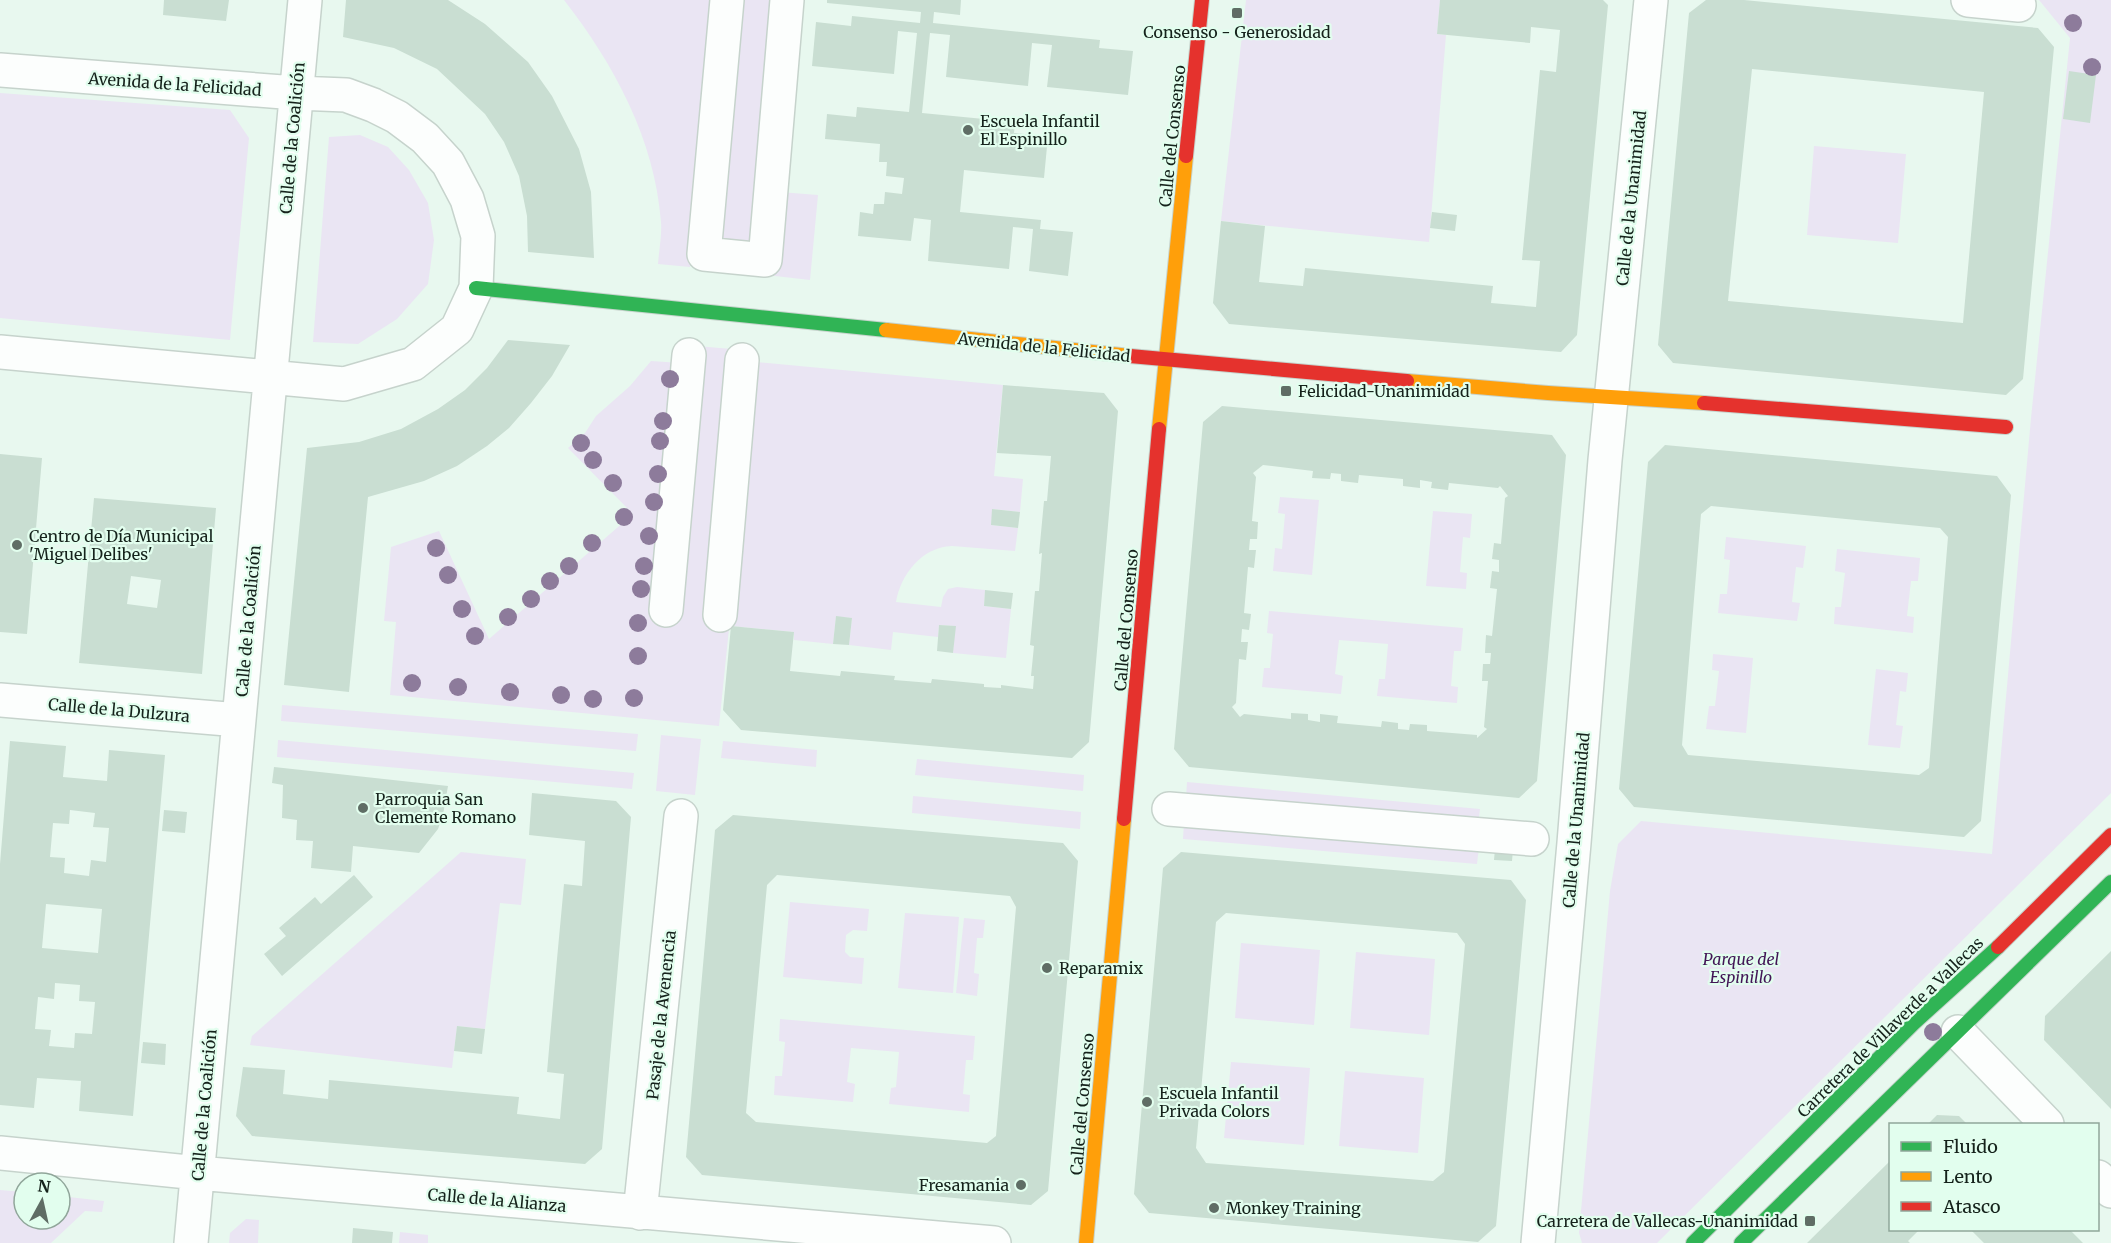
<svg xmlns="http://www.w3.org/2000/svg" width="2111" height="1243" font-family="Merriweather,serif">
<style>
.green{fill:#eae5f3}
.building{fill:#c9ded2;fill-rule:evenodd}
.lines{fill:none;stroke-linecap:round;stroke-linejoin:round}
.street-casing{stroke:#c6d3cc;stroke-width:36}
.fast-casing{stroke:#c6d3cc;stroke-width:16}
.slow-casing{stroke:#c6d3cc;stroke-width:16}
.jam-casing{stroke:#c6d3cc;stroke-width:16}
.street{stroke:#fcfefd;stroke-width:33}
.fast{stroke:#30b455;stroke-width:14}
.slow{stroke:#ff9f0a;stroke-width:14}
.jam{stroke:#e5322d;stroke-width:14}
.tree{fill:#8d7b9b}
.poi-dot{fill:#5f6d65;stroke:#e2feee;stroke-width:2}
.labels{text-anchor:middle;dominant-baseline:central;stroke-width:4.5;stroke-linejoin:round;paint-order:stroke}
.poi-label{font-size:16px;fill:#15221b;stroke:#e2feee;text-anchor:start}
.street-label{font-size:16px;fill:#15221b;stroke:#e2feee}
.park-label{font-size:16px;font-style:italic;fill:#421556;stroke:#e2feee}
</style>
<rect width="100%" height="100%" fill="#e8f8ef"/>
<!-- green -->
<path class="green" d="M564 0H797L780 192 818 195 810 280 723 270 691 260 690 267 658 264C659 250 662 236 661 222 655 140 614 64 564 0Z
M1246 0H1440L1437 34 1446 35 1429 242 1221 221Z
M2039 0H2111V793L1657 1243H1582L1579 1233 1610 891 1618 844 1641 821 1992 854 2031 418 2070 38Z
M0 93 230 110 249 138 230 340 0 318Z
M360 135 388 147 409 170 428 203 434 240 428 284 397 319 358 344 313 342 329 137Z
M1814 146 1906 154 1898 243 1807 235Z
M685 345 755 351 756 362 1003 385 994 476 1023 479 1020 512 993 509 991 525 1018 528 1015 551 952 546C922 547 901 574 896 602L941 607 943 597 948 589 957 587 985 590 984 606 1011 609 1006 658 953 653 955 626 939 625 938 637 893 632 891 650 849 645 852 618 836 617 833 644 794 640V632L731 626 735 570 719 726 390 695 396 622 384 621 391 547 439 531 489 639 633 514 568 448 585 433 596 416 630 386 651 361 681 363Z
M1280 497 1319 500 1312 575 1273 571 1275 548 1282 549 1285 514 1278 513Z
M1433 511 1472 514 1470 538 1463 537 1460 572 1467 573 1466 589 1426 586Z
M1726 537 1806 546 1803 568 1796 567 1792 602 1800 603 1797 621 1718 613 1720 594H1727L1730 560 1724 559Z
M1837 549 1920 558 1918 581H1911L1907 616 1914 617 1913 633 1834 624 1835 607H1841L1845 573 1835 571Z
M1269 611 1463 628 1461 651H1454L1451 686 1458 687 1457 703 1377 696 1379 679H1385L1388 644 1339 640 1335 674 1343 676 1341 694 1262 687 1264 668H1270L1273 634 1267 633Z
M1713 654 1753 658 1746 733 1706 729 1709 706H1715L1719 671 1712 670Z
M1876 669 1908 673 1906 692 1900 691 1896 725 1903 726 1900 748 1868 745Z
M282 705 638 734 636 751 281 721Z
M661 735 701 739 695 795 656 791Z
M278 740 634 773 632 789 277 757Z
M723 741 817 750 816 767 721 758Z
M917 759 1084 775 1083 791 915 775Z
M1187 782 1480 809 1478 825 1186 798Z
M913 796 1081 812 1080 829 912 813Z
M1184 822 1479 847 1477 864 1183 839Z
M461 852 526 859 521 905 500 903 485 1029 457 1026 452 1068 250 1045 252 1036Z
M790 902 869 909 867 931 853 930 846 935 845 952 850 957 864 958 862 984 783 977Z
M905 913 959 917 953 993 898 988Z
M964 918 985 920 983 938H977L974 973 979 974 977 996 956 993Z
M1241 943 1320 950 1314 1025 1235 1018Z
M1356 952 1435 959 1429 1035 1350 1028Z
M780 1019 975 1036 973 1060H966L963 1094 970 1095 969 1112 889 1104 891 1088 896 1087 899 1052 851 1048 847 1082 855 1084 853 1102 774 1095 775 1076H782L785 1042 779 1041Z
M1231 1062 1310 1068 1304 1145 1224 1138Z
M1345 1071 1424 1078 1418 1153 1339 1146Z
M0 1190 24 1192V1219H60V1196L104 1201 102 1212 85 1211 51 1243H0Z
M246 1219 259 1220 258 1243H229L230 1233Z
M400 1232 428 1235V1243H399Z"/>
<!-- building -->
<path class="building" d="M164 0H229L226 21 163 15Z
M346 0H448L485 24 528 62 552 96 579 149 591 192 594 258 528 252 527 216 519 176 504 142 485 114 437 69 394 48 343 37Z
M827 0H961L960 15 934 12 933 23 1100 40 1099 48 1133 51 1128 95 1047 87 1052 45 1032 43 1028 86 946 77 950 35 930 33 922 113 1015 122 1014 133 1048 136 1044 178 964 170 960 212 1041 220 1040 229 1073 232 1068 276 1029 271 1033 229 1013 227 1009 269 928 261 931 220 914 218 911 241 858 236 860 212 873 214 874 204H884L885 192 902 194 904 178 886 176 887 162H879L880 144 825 139 827 114 856 117 857 107 909 112 917 33 898 31 894 74 812 66 816 22 851 26 852 16 920 23 921 12 827 3Z
M1440 0H1603L1608 5 1577 335 1561 352 1229 324 1213 303 1221 221 1265 226 1259 282 1303 286 1305 268 1493 286 1491 303 1536 307 1540 261 1522 260 1540 70 1556 72 1560 30 1531 27 1530 43 1437 34Z
M1706 0H1744L2038 28 2054 47 2023 379 2006 395 1673 363 1658 345 1689 13ZM1752 69 1984 92 1963 323 1728 301Z
M2069 71 2096 75 2090 123 2063 119Z
M1432 212 1457 215 1455 231 1430 228Z
M508 340 570 345 552 376 531 403 509 428 487 446 457 466 424 481 368 497 349 692 284 685 307 448 359 442 401 429 438 409 465 390 487 368Z
M1003 385 1104 393 1118 411 1089 742 1072 758 741 730 723 710 731 626 794 632 790 671 840 676 841 671 895 676 894 680 931 683 932 679 984 684V687L1001 688V685L1033 689 1034 676H1031L1034 646 1030 645 1035 591H1039L1042 553 1039 554 1044 501H1047L1051 456 997 453Z
M1222 406 1552 435 1566 455 1537 781 1519 798 1189 767 1174 749 1203 422ZM1263 465 1313 471 1312 478 1330 479 1331 473 1341 474V481L1358 483 1359 475 1403 479V486L1420 488V480L1432 482 1431 488 1448 490 1449 483 1498 488 1500 486 1508 496 1505 498 1501 544 1494 543 1492 559 1499 560V572L1492 571 1490 588 1497 589 1492 636 1486 635 1485 653H1491L1490 664H1483L1482 681H1488L1484 727 1487 729 1477 738V735L1427 731V725L1410 724 1409 730 1398 729V723L1382 721 1381 727 1337 723 1338 716 1320 714V722L1308 720V714L1291 713V719L1244 714 1240 717 1232 707 1236 703 1239 659 1246 660 1248 642H1241L1242 629 1249 630 1251 614 1244 613 1248 567 1254 568 1256 550H1249L1250 539H1257L1258 522 1252 521 1256 477 1253 473Z
M1665 445 1997 476 2011 495 1981 821 1964 837 1634 807 1619 789 1648 462ZM1711 506 1940 528 1948 537 1929 768 1919 775 1688 755 1682 745 1701 514Z
M0 454 42 458 27 634 0 632Z
M94 498 216 508 202 674 79 663ZM131 576 161 580 157 608 127 604Z
M992 509 1020 512 1018 528 991 525Z
M985 590 1013 593 1011 609 984 606Z
M836 616 852 618 849 645 833 644Z
M939 625 956 626 953 653 937 651Z
M10 741 66 746 63 777 107 781 109 750 165 755 133 1116 79 1111 81 1081 37 1078 34 1108 0 1105V864ZM70 810 95 813 93 827 109 828 106 862 91 860 89 876 64 873 65 858 50 857 53 823 69 824ZM46 904 102 909 98 953 42 948ZM55 983 80 985 79 1001 95 1002 92 1034 75 1033 74 1048 49 1046 51 1030 35 1029 38 997 54 999Z
M274 767 448 786 443 815 438 829 419 853 353 846 351 872 311 868 313 841 296 840 297 820 282 818 283 785 272 783Z
M532 793 616 801 631 817 602 1149 585 1164 252 1136 236 1116 243 1067 285 1070 283 1094 328 1099 329 1080 519 1097 517 1114 560 1119 564 1074 547 1072 557 959 564 884 582 886 585 841 529 835Z
M164 810 187 812 185 833 162 831Z
M733 815 1063 843 1078 861 1048 1191 1031 1205 702 1175 686 1157 715 830ZM777 875 1010 896 1016 907 996 1136 987 1143 756 1122 746 1113 767 885Z
M1495 849 1513 850 1512 861 1494 860Z
M1181 852 1511 880 1526 900 1514 1033 1496 1226 1478 1242 1149 1213 1134 1194 1163 868ZM1226 913 1457 933 1465 944 1444 1172 1433 1181 1206 1163 1196 1148 1216 922Z
M354 875 373 897 282 976 264 954 286 936 279 928 315 897 321 904Z
M2111 951V1109L2044 1040 2045 1016Z
M457 1026 485 1029 482 1054 454 1051Z
M143 1042 166 1044 165 1065 141 1063Z
M1937 1115 1959 1116 1967 1124H1928Z
M1890 1161V1230H1919L1908 1241 1910 1243H1807Z
M353 1228 393 1232 392 1243H352Z
M1971 1230H2070L2083 1243H1984Z"/>
<g class="lines">
<!-- street casing -->
<g class="street-casing">
<path id="street" d="M727 0 704 254 765 260 787 0
M1968 0 2019 5
M0 70 296 93 346 95 373 105 397 117 425 138 448 163 467 199 478 236 476 288 457 329 413 364 344 384 0 352
M666 610 689 355
M720 615 742 360
M0 700 239 720
M1169 809 1532 839
M1958 1032 2047 1124
M0 1153 198 1173 994 1243
M2098 1177 2111 1191
M640 1213 681 816
M191 1243 305 0
M1538 1243 1574 843 1605 460 1651 0"/>
</g>
<!-- fast casing -->
<g class="fast-casing">
<path id="fast" d="M476 288 886 330
M1693 1243 1914 1023 1998 947
M1741 1243 2111 882"/>
</g>
<!-- slow casing -->
<g class="slow-casing">
<path id="slow" d="M886 330 1130 356
M1407 381 1548 393 1704 403
M1159 429 1186 156
M1086 1243 1124 819"/>
</g>
<!-- jam casing -->
<g class="jam-casing">
<path id="jam" d="M1186 156 1202 0
M1130 356 1407 381
M1704 403 2006 427
M1124 819 1159 429
M1998 947 2111 835"/>
</g>
<!-- street -->
<use href="#street" class="street"/>
<!-- fast -->
<use href="#fast" class="fast"/>
<!-- slow -->
<use href="#slow" class="slow"/>
<!-- jam -->
<use href="#jam" class="jam"/>
</g>
<!-- trees -->
<g class="tree">
<circle cx="2073" cy="23" r="9"/>
<circle cx="2092" cy="67" r="9"/>
<circle cx="670" cy="379" r="9"/>
<circle cx="663" cy="421" r="9"/>
<circle cx="660" cy="441" r="9"/>
<circle cx="581" cy="443" r="9"/>
<circle cx="593" cy="460" r="9"/>
<circle cx="658" cy="474" r="9"/>
<circle cx="613" cy="483" r="9"/>
<circle cx="654" cy="502" r="9"/>
<circle cx="624" cy="517" r="9"/>
<circle cx="649" cy="536" r="9"/>
<circle cx="592" cy="543" r="9"/>
<circle cx="436" cy="548" r="9"/>
<circle cx="569" cy="566" r="9"/>
<circle cx="644" cy="566" r="9"/>
<circle cx="448" cy="575" r="9"/>
<circle cx="550" cy="581" r="9"/>
<circle cx="641" cy="589" r="9"/>
<circle cx="531" cy="599" r="9"/>
<circle cx="462" cy="609" r="9"/>
<circle cx="508" cy="617" r="9"/>
<circle cx="638" cy="623" r="9"/>
<circle cx="475" cy="636" r="9"/>
<circle cx="638" cy="656" r="9"/>
<circle cx="412" cy="683" r="9"/>
<circle cx="458" cy="687" r="9"/>
<circle cx="510" cy="692" r="9"/>
<circle cx="561" cy="695" r="9"/>
<circle cx="634" cy="698" r="9"/>
<circle cx="593" cy="699" r="9"/>
<circle cx="1933" cy="1032" r="9"/>
</g>
<!-- markers -->
<g class="poi-dot">
<rect x="1231" y="7" width="12" height="12" rx="3"/>
<circle cx="968" cy="130" r="6"/>
<rect x="1280" y="385" width="12" height="12" rx="3"/>
<circle cx="17" cy="545" r="6"/>
<circle cx="363" cy="808" r="6"/>
<circle cx="1047" cy="968" r="6"/>
<circle cx="1147" cy="1102" r="6"/>
<circle cx="1021" cy="1185" r="6"/>
<circle cx="1214" cy="1208" r="6"/>
<rect x="1804" y="1215" width="12" height="12" rx="3"/>
</g>
<g class="labels">
<!-- poi labels -->
<g class="poi-label">
<text x="1237" y="32" text-anchor="middle">Consenso - Generosidad</text>
<text x="980" y="121">Escuela Infantil<tspan x="980" dy="18">El Espinillo</tspan></text>
<text x="1298" y="391">Felicidad-Unanimidad</text>
<text x="29" y="536">Centro de Día Municipal<tspan x="29" dy="18">'Miguel Delibes'</tspan></text>
<text x="375" y="799">Parroquia San<tspan x="375" dy="18">Clemente Romano</tspan></text>
<text x="1059" y="968">Reparamix</text>
<text x="1159" y="1093">Escuela Infantil<tspan x="1159" dy="18">Privada Colors</tspan></text>
<text x="1009" y="1185" text-anchor="end">Fresamania</text>
<text x="1226" y="1208">Monkey Training</text>
<text x="1798" y="1221" text-anchor="end">Carretera de Vallecas-Unanimidad</text>
</g>
<!-- street labels -->
<g class="street-label">
<text transform="translate(175 84) rotate(4)">Avenida de la Felicidad</text>
<text transform="translate(1172 136) rotate(-84)">Calle del Consenso</text>
<text transform="translate(292 138) rotate(-85)">Calle de la Coalición</text>
<text transform="translate(1631 198) rotate(-84)">Calle de la Unanimidad</text>
<text transform="translate(1044 347) rotate(6)">Avenida de la Felicidad</text>
<text transform="translate(1126 620) rotate(-85)">Calle del Consenso</text>
<text transform="translate(248 621) rotate(-85)">Calle de la Coalición</text>
<text transform="translate(119 710) rotate(5)">Calle de la Dulzura</text>
<text transform="translate(1576 820) rotate(-85)">Calle de la Unanimidad</text>
<text transform="translate(661 1015) rotate(-84)">Pasaje de la Avenencia</text>
<text transform="translate(1890 1027) rotate(-44)">Carretera de Villaverde a Vallecas</text>
<text transform="translate(1082 1104) rotate(-85)">Calle del Consenso</text>
<text transform="translate(204 1105) rotate(-85)">Calle de la Coalición</text>
<text transform="translate(497 1200) rotate(5)">Calle de la Alianza</text>
</g>
<!-- park labels -->
<g class="park-label">
<text x="1741" y="959">Parque del<tspan x="1741" dy="18">Espinillo</tspan></text>
</g>
</g>
<!-- legend -->
<rect x="1889" y="1123" width="210" height="108" fill="#e2feee" stroke="#90a69a" stroke-width="1.5"/>
<rect x="1901" y="1142" width="30" height="9" fill="#30b455" stroke="#90a69a" stroke-width="1.5"/>
<text x="1943" y="1153" font-size="18" fill="#15221b">Fluido</text>
<rect x="1901" y="1172" width="30" height="9" fill="#ff9f0a" stroke="#90a69a" stroke-width="1.5"/>
<text x="1943" y="1183" font-size="18" fill="#15221b">Lento</text>
<rect x="1901" y="1202" width="30" height="9" fill="#e5322d" stroke="#90a69a" stroke-width="1.5"/>
<text x="1943" y="1213" font-size="18" fill="#15221b">Atasco</text>
<!-- north arrow -->
<g transform="translate(42 1201) rotate(8)"><circle r="28" fill="#e2feee" stroke="#90a69a" stroke-width="1.5"/>
<path d="M0-4.5L10 22L0 15L-10 22Z" fill="#5f6d65"/>
<text y="-9" font-size="16" font-weight="bold" text-anchor="middle" fill="#15221b">N</text>
</g>
</svg>
